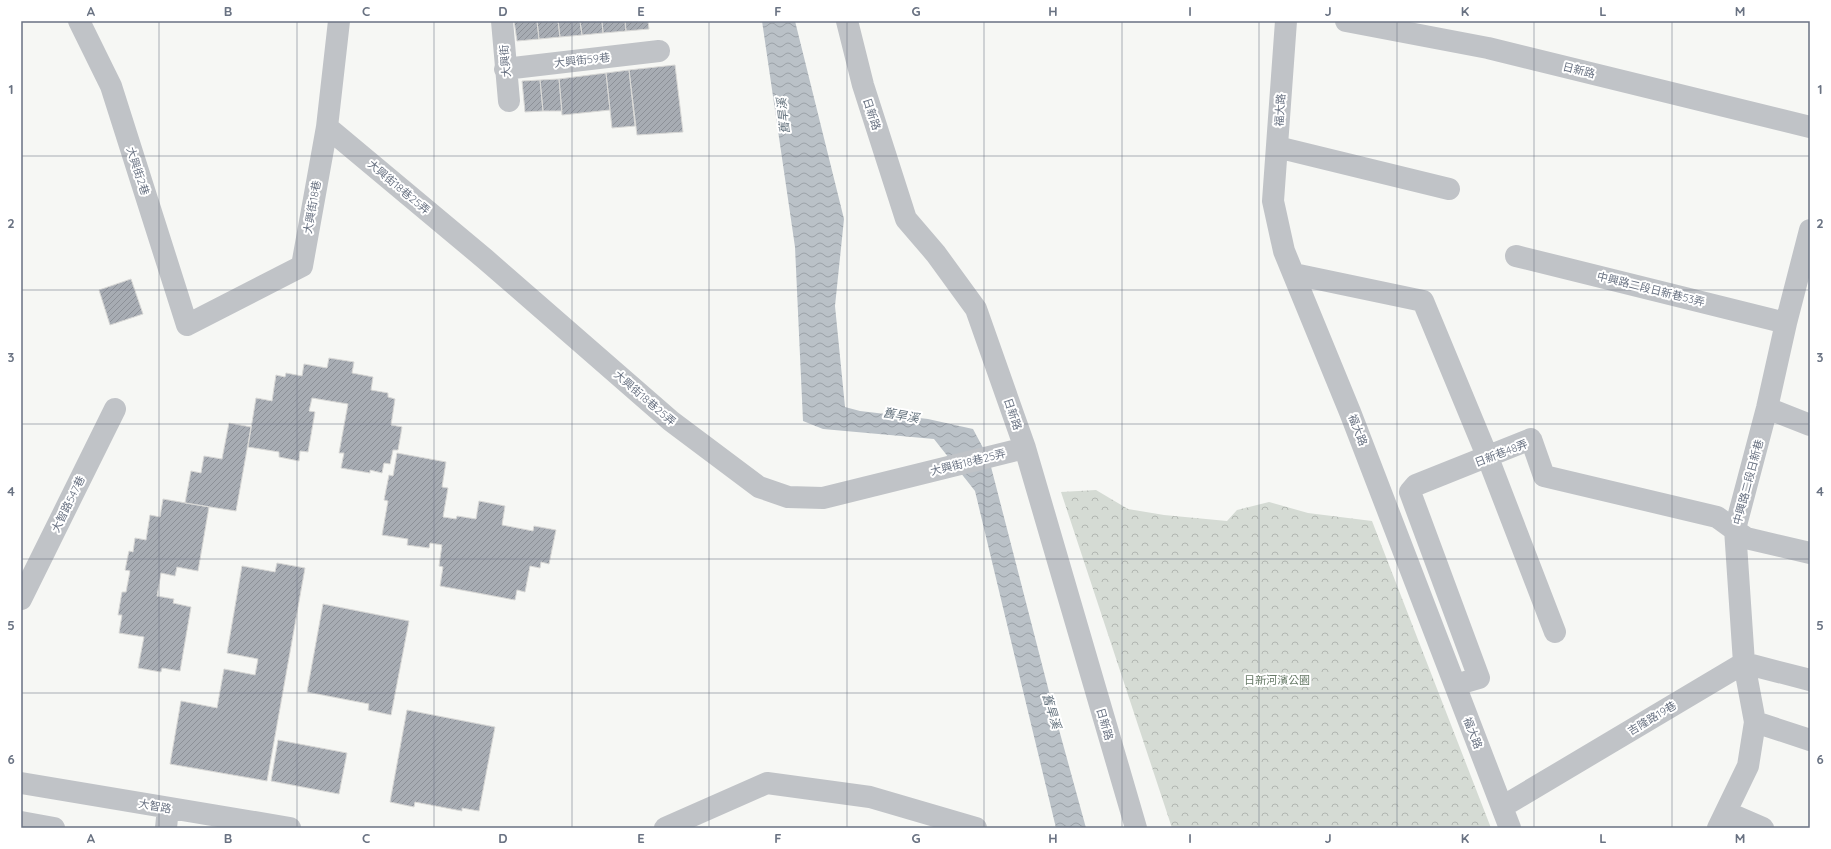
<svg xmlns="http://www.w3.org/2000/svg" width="1831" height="849" font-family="Quicksand,'Noto Sans TC',sans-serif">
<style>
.park{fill:url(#park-crowns)}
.water{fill:url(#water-waves)}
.building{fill:url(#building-hatch);stroke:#d8d8d6}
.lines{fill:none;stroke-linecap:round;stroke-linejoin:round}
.minor{stroke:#c0c3c7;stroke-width:22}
.grid{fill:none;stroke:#697282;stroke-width:1;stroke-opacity:0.55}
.labels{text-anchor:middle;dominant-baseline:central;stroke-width:4;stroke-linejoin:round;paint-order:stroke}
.street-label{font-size:11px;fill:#697282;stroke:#fff}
.park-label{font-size:11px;fill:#677a67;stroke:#fff}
.water-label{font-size:12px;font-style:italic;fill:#65737e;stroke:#fff}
.neatline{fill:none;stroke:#697282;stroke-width:1.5}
.grid-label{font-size:13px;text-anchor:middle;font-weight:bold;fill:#697282}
</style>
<defs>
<pattern id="park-crowns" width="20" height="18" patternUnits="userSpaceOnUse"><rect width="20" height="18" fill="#d5dbd4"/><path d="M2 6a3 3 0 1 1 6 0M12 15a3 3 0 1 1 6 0" fill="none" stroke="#b1b6b1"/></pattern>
<pattern id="water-waves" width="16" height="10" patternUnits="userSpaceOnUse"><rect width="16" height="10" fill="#bac1c7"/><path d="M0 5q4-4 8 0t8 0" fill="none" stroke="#9ba1a7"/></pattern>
<pattern id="building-hatch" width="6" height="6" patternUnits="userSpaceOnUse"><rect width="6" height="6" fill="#a7acb3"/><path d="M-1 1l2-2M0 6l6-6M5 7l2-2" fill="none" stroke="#8c9097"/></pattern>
</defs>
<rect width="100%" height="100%" fill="#f6f7f4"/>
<!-- park -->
<path class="park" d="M1096 490 1128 509 1164 515 1227 521 1237 510 1269 502 1308 513 1372 521 1491 828H1172L1061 492Z"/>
<!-- water -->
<path class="water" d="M762 21H795L844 219 835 306 845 407 860 411 928 419 973 429 989 459 1055 715 1086 828H1056L975 491 934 439 823 429 803 421 795 247Z"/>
<!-- building -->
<path class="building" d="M514 21H537L539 39 517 41Z
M537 21H558L560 37 539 39Z
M558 21H580L582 35 560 37Z
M580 21H602L603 33 582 35Z
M602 21H625L626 31 603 33Z
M625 21H648L649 29 626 31Z
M675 65 683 132 637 135 629 70Z
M629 70 635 126 612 128 606 73Z
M606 73 610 110 562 115 559 79Z
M559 79 562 111H543L540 80Z
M540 80 543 111 525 112 522 81Z
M131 279 143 314 110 325 99 290Z
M329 358 354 362 352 373 373 377 371 390 388 393V397L395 399 391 425 402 427 398 450H393L390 464 384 463 382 473 370 470V473L341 468 344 453H339L348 404 312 398 309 411 315 412 308 452 300 451 299 461 279 457V452L248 447 256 398 272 401 276 375 285 377 286 373 302 376 304 364 327 368Z
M229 423 251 427 236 511 185 503 191 471 201 473 204 456 222 459Z
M397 453 446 462 442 487 448 488 443 517 456 519 457 516 476 519 479 501 505 506 502 525 533 531 534 526 556 530 549 564 541 562 540 568 530 566 525 592 517 590 515 600 440 586 443 567 439 566 442 545 430 543 429 548 407 545 408 539 382 535 388 501 384 500 389 475 393 476Z
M163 499 209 507 198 571 177 567 175 576 161 573 157 596 174 599 173 603 191 607 180 671 162 668 161 672 138 668 144 637 119 633 122 615H118L122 592H126L130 571 125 570 129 551 133 552 135 538 146 540 150 515 160 517Z
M277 563 305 568 267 781 170 764 181 701 217 708 224 669 255 675 258 659 227 653 242 566 275 572Z
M323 604 409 621 391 715 368 710 369 704 307 692Z
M407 710 495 727 479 811 462 808V811L415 802 414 807 390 802Z
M278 740 347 753 339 794 271 781Z"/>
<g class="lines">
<!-- minor -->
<path class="minor" d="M79 21 111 86 187 325 302 266 327 127 339 21
M502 21 509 101
M847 21 863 85 906 219 936 254 976 309 1025 448 1136 828
M1286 21 1273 201 1284 251 1350 412 1510 828
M1346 21 1488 48 1810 127
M505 69 659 51
M327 127 485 259 671 421 759 487 788 497 823 498 1025 448
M1277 147 1449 189
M1516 256 1786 323
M1294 274 1423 301 1488 458 1555 632
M1767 408 1810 425
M21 599 115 409
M1455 685 1479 678 1410 492 1416 485 1531 439 1544 476 1717 517 1746 538 1810 553
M1755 722 1810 740
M21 783 290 828
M1502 807 1744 663 1810 680
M1726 812 1763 828
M21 822 54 828
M166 828 168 808
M665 828 767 783 870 797 976 828
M1718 828 1748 766 1755 722 1744 663 1735 529 1767 408 1786 323 1810 230"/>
</g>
<!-- grid -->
<path class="grid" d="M159 21V828M297 21V828M434 21V828M572 21V828M709 21V828M847 21V828M984 21V828M1122 21V828M1259 21V828M1397 21V828M1534 21V828M1672 21V828M21 156H1810M21 290H1810M21 424H1810M21 559H1810M21 693H1810"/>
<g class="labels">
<!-- street labels -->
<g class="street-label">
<text transform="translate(582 60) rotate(-6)">大興街59巷</text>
<text transform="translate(505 61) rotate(-95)">大興街</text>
<text transform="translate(1579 70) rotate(14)">日新路</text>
<text transform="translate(1280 110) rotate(-86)">福大路</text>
<text transform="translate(872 114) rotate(72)">日新路</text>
<text transform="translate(138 171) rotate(72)">大興街2巷</text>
<text transform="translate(399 187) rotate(40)">大興街18巷25弄</text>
<text transform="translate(312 207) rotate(-80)">大興街18巷</text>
<text transform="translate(1651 289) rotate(14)">中興路二段日新巷53弄</text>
<text transform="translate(645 398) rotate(41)">大興街18巷25弄</text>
<text transform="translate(1013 414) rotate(71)">日新路</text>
<text transform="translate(1358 430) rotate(69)">福大路</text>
<text transform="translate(1501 453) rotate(-21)">日新巷48弄</text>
<text transform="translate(968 462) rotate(-14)">大興街18巷25弄</text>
<text transform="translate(1748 482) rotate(-75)">中興路二段日新巷</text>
<text transform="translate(68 504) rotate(-64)">大智路547巷</text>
<text transform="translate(1652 718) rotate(-31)">吉隆路19巷</text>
<text transform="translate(1105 724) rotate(74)">日新路</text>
<text transform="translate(1473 733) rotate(69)">福大路</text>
<text transform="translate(155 806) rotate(10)">大智路</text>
</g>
<!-- park labels -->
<g class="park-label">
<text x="1277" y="680">日新河濱公園</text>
</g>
<!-- water labels -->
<g class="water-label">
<text transform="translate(783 116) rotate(-96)">舊旱溪</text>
<text transform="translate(901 415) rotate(10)">舊旱溪</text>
<text transform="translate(1052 711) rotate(73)">舊旱溪</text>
</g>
</g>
<!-- border -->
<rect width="1831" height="849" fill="none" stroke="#ffffff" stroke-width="44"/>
<rect x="22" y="22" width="1787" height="805" class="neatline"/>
<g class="grid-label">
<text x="91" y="16">A</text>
<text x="228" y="16">B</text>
<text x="366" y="16">C</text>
<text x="503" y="16">D</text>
<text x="641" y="16">E</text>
<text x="778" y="16">F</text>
<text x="916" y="16">G</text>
<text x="1053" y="16">H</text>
<text x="1190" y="16">I</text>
<text x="1328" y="16">J</text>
<text x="1465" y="16">K</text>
<text x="1603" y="16">L</text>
<text x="1740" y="16">M</text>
<text x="11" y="94">1</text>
<text x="1820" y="94">1</text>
<text x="11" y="228">2</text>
<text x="1820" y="228">2</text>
<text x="11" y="362">3</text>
<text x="1820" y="362">3</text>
<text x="11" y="496">4</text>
<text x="1820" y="496">4</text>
<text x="11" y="630">5</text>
<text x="1820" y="630">5</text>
<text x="11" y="764">6</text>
<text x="1820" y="764">6</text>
<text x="91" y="843">A</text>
<text x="228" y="843">B</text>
<text x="366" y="843">C</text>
<text x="503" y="843">D</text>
<text x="641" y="843">E</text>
<text x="778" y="843">F</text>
<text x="916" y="843">G</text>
<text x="1053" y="843">H</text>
<text x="1190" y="843">I</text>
<text x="1328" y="843">J</text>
<text x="1465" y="843">K</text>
<text x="1603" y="843">L</text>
<text x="1740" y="843">M</text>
</g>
</svg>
